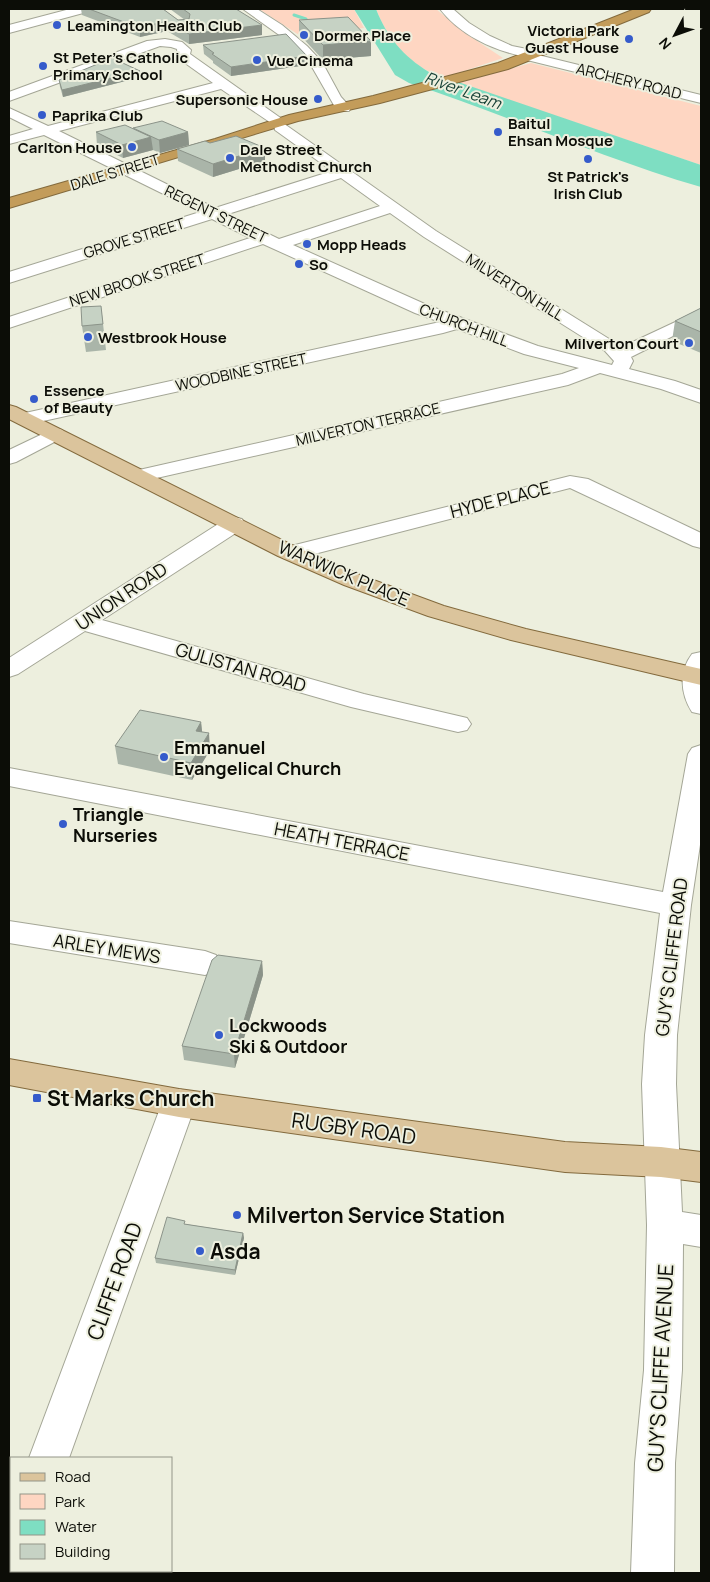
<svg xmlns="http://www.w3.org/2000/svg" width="710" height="1582" font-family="Manrope,sans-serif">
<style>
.green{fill:#fed6c2}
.water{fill:#7edec2}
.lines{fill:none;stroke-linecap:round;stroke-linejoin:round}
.stream{stroke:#7edec2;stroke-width:3}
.minor-casing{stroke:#a4a696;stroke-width:2}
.major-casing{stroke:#836a3d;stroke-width:2}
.highway-casing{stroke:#836a3d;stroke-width:2}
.minor{fill:#fff;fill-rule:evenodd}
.major{fill:#dbc49c;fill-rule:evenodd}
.highway{fill:#c39c5a;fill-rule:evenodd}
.wall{fill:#aab5a9}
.shaded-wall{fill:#8b9389}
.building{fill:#c6d2c4;stroke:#8b9389}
.poi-dot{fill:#355bcb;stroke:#edefde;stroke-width:2}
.labels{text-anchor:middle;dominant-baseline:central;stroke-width:4;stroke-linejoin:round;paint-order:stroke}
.far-poi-label{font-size:15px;font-weight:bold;fill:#0c0d07;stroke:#edefde;text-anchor:start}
.far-street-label{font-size:15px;fill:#0c0d07;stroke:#edefde}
.far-water-label{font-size:16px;font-style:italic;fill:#174237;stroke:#edefde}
.street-label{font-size:18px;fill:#0c0d07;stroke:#edefde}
.poi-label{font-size:18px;font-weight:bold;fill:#0c0d07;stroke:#edefde;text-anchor:start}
.near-poi-label{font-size:21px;font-weight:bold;fill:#0c0d07;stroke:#edefde;text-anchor:start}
.near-street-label{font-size:21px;fill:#0c0d07;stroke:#edefde}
</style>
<rect width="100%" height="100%" fill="#edefde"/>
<!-- green -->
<path class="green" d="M259 9H354L364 28 299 35Z
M376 9H436L465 33 503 58 443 78C410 65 389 42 376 9Z
M531 63 701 106V165L458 83Z"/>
<!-- water -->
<path class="water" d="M354 9H376C387 37 403 56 429 72L701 165V187C602 158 507 115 409 83L395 75Z"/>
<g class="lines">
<!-- stream -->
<path class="stream" d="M294 15 306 19"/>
<!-- minor casing -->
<g class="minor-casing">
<path id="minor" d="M70 9H89L87 12 9 33V25Z
M243 9H257L282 25 307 46 322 62 341 97 351 108 349 111H339L335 107 312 67 298 51 282 37Z
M440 9H453L469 23 490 36 512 46 537 51 538 55 701 95V103L523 59 522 56C492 50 459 34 440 9Z
M165 39 182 42 191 50 190 54 282 119 283 123 436 231 622 347 701 310V322L631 357 633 361 629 369 675 381 701 390V403L661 389 600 373 568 385 139 482 131 481 128 476 131 471 139 470 562 374 579 368 524 354 457 329 443 333 25 425 18 423 15 419 18 415 25 413 440 322 415 313 263 244 9 328V317L250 238 212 219 9 283V272L200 212 44 135 9 144V136L33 129 9 117V108L48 126 213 83 178 58 177 49 171 47 160 46 9 101V92L147 41ZM221 89 274 125 275 130 332 171 215 208 59 131ZM341 178 380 206 279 239 228 214ZM390 213 424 237 605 351 614 361 612 365 538 346 427 305 293 245Z
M55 428 62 430 65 434 62 438 16 462 9 464V450Z
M570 476 588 479 701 533V548L693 546 570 488 291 560 283 558 280 553 283 548Z
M234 517 242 519 245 524 242 529 102 620 364 694 467 718 471 724 467 730 458 732 351 707 85 631 18 674 9 677V658L226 519Z
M701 652V714L692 712C680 693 679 671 692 654Z
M701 745V838L691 905 677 1035 676 1084 682 1212 701 1215V1247L683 1244 682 1370 675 1463 674 1573H631L635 1463 644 1370 647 1225 642 1084 645 1035 660 913 9 786V768L663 892 688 754 692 748Z
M9 921 205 951 216 955 220 963 216 971 205 975 9 943Z
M179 1089 191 1093 196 1103 69 1458H29L162 1103 167 1093Z
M11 1541V1571H30L29 1573H9V1542Z"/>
</g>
<!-- major casing -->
<g class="major-casing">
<path id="major" d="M9 405 16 407 294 546 360 575 444 606 526 629 701 669V685L511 640 428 616 344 585 278 556 9 419Z
M9 1059 179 1089 565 1142 661 1147 701 1152V1182L661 1177 565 1172 179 1117 9 1085Z"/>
</g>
<!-- highway casing -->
<g class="highway-casing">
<path id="highway" d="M635 9H651L649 12 508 69 380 103 298 121 9 208V198L215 139 289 115 373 96 498 63Z"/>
</g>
<!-- minor -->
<use href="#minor" class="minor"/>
<!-- major -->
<use href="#major" class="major"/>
<!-- highway -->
<use href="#highway" class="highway"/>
</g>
<!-- wall -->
<path class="wall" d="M81 9H163L178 20H185L170 9H236L262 35 189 44 167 31 140 37 82 15Z
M299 20 371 41V56L323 60 299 34Z
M203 45 307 56V65L231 76 213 63V61L204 54Z
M141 77 63 97 60 87 59 80Z
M133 129 188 132 189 145 160 153 153 150 123 158 97 145 96 132Z
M210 143 265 161 213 177 178 161 177 149Z
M101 306 106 350 86 352 82 326Z
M701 308V353L672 341 675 321Z
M201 722 202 732 210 750 192 780 118 764 115 746Z
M262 961 263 975 235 1068 184 1060 182 1046Z
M185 1224 243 1233 244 1238 235 1275 156 1263 155 1258Z"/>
<!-- shaded-wall -->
<path class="shaded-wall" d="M166 21 167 31 140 37V28Z
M262 25V35L189 44V34Z
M371 41V56L323 60V45Z
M307 56V65L231 76V67Z
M140 71 141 77 63 97 62 90Z
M188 132 189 145 160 153 159 140Z
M151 137 153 150 123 158 122 145Z
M265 148V161L213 177V164Z
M201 722 203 740 196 731Z
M209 733 210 750 192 780 191 763Z
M262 961 263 975 235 1068 234 1054Z
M243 1233 244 1238 235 1275V1270Z"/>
<!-- building -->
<path class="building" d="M89 9H163L178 20 189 19 190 14 183 9H236L262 25 189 34 166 21 140 28Z
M348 17 371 41 323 45 299 20Z
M286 34 307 56 231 67 212 54 214 53 203 45Z
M112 58 140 71 62 90 59 80Z
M162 121 188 132 159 140 133 128Z
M125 125 151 137 122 145 96 132Z
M236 136 265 148 213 164 177 149 205 141 210 143Z
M101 306 103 324 82 326 81 307Z
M701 308V332L675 321Z
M140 710 201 722 196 731 209 733 191 763 115 746Z
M218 955 262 961 234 1054 182 1046 212 960Z
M167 1217 185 1221 184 1224 243 1233 235 1270 155 1258Z"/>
<!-- markers -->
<g class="poi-dot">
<circle cx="57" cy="25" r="5"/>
<circle cx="304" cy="35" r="5"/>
<circle cx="629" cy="39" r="5"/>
<circle cx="257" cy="60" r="5"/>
<circle cx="43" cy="66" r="5"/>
<circle cx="318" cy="99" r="5"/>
<circle cx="42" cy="115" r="5"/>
<circle cx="498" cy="132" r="5"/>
<circle cx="132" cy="147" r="5"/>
<circle cx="230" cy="158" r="5"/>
<circle cx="588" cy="159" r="5"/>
<circle cx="307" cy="244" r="5"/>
<circle cx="299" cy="264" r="5"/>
<circle cx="88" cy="337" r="5"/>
<circle cx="689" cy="343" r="5"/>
<circle cx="34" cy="399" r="5"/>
<circle cx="164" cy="757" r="5"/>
<circle cx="63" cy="824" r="5"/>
<circle cx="219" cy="1035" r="5"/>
<rect x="32" y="1093" width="10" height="10" rx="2.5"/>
<circle cx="237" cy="1215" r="5"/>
<circle cx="200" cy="1251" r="5"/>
</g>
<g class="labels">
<!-- far-poi labels -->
<g class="far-poi-label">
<text x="67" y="25">Leamington Health Club</text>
<text x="619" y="30" text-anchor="end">Victoria Park<tspan x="619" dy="17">Guest House</tspan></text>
<text x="314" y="35">Dormer Place</text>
<text x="53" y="57">St Peter's Catholic<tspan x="53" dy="17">Primary School</tspan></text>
<text x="267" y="60">Vue Cinema</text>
<text x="308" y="99" text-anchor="end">Supersonic House</text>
<text x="52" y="115">Paprika Club</text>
<text x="508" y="123">Baitul<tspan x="508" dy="17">Ehsan Mosque</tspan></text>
<text x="122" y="147" text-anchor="end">Carlton House</text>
<text x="240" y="149">Dale Street<tspan x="240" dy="17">Methodist Church</tspan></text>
<text x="588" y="176" text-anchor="middle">St Patrick's<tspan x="588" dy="17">Irish Club</tspan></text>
<text x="317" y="244">Mopp Heads</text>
<text x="309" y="264">So</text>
<text x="98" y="337">Westbrook House</text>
<text x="679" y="343" text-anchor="end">Milverton Court</text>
<text x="44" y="390">Essence<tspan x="44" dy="17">of Beauty</tspan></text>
</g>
<!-- far-street labels -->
<g class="far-street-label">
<text transform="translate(629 81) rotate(14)">ARCHERY ROAD</text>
<text transform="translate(115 172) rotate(-17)">DALE STREET</text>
<text transform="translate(216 214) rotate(26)">REGENT STREET</text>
<text transform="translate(134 238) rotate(-17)">GROVE STREET</text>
<text transform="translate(137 280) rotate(-18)">NEW BROOK STREET</text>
<text transform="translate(515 287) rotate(32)">MILVERTON HILL</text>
<text transform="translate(464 325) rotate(21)">CHURCH HILL</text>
<text transform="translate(241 372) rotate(-12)">WOODBINE STREET</text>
<text transform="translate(368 424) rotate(-13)">MILVERTON TERRACE</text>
</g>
<!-- far-water labels -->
<g class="far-water-label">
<text transform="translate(463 90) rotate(20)">River Leam</text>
</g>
<!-- street labels -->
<g class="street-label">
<text transform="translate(500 499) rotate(-14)">HYDE PLACE</text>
<text transform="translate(344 573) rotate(23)">WARWICK PLACE</text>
<text transform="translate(121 596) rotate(-34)">UNION ROAD</text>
<text transform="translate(241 667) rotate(16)">GULISTAN ROAD</text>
<text transform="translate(342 841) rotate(11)">HEATH TERRACE</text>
<text transform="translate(107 948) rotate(9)">ARLEY MEWS</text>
<text transform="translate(671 957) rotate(-83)">GUY'S CLIFFE ROAD</text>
</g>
<!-- poi labels -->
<g class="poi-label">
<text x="174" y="747">Emmanuel<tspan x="174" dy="21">Evangelical Church</tspan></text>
<text x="73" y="814">Triangle<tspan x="73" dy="21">Nurseries</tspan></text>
<text x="229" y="1025">Lockwoods<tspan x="229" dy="21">Ski &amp; Outdoor</tspan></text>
</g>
<!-- near-poi labels -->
<g class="near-poi-label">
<text x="47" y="1098">St Marks Church</text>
<text x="247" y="1215">Milverton Service Station</text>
<text x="210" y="1251">Asda</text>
</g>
<!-- near-street labels -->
<g class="near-street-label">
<text transform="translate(354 1128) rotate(8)">RUGBY ROAD</text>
<text transform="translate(114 1281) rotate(-70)">CLIFFE ROAD</text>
<text transform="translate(660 1368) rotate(-87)">GUY'S CLIFFE AVENUE</text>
</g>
</g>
<!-- border -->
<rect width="710" height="1582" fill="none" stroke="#0c0d07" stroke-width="20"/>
<!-- legend -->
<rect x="10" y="1457" width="162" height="115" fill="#edefde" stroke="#939588"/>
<rect x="20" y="1473" width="25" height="8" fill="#dbc49c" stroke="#939588"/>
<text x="55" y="1482" font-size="15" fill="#0c0d07">Road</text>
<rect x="20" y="1494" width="25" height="15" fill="#fed6c2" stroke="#939588"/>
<text x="55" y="1507" font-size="15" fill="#0c0d07">Park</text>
<rect x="20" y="1520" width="25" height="15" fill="#7edec2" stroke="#939588"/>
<text x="55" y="1532" font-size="15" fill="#0c0d07">Water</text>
<rect x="20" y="1544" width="25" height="15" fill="#c6d2c4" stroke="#939588"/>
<text x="55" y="1557" font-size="15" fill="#0c0d07">Building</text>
<!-- north arrow -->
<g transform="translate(675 35) rotate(229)" stroke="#edefde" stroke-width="4" paint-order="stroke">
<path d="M0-4L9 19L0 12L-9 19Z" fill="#0c0d07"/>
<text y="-8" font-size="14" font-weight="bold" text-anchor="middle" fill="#0c0d07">N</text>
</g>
</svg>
